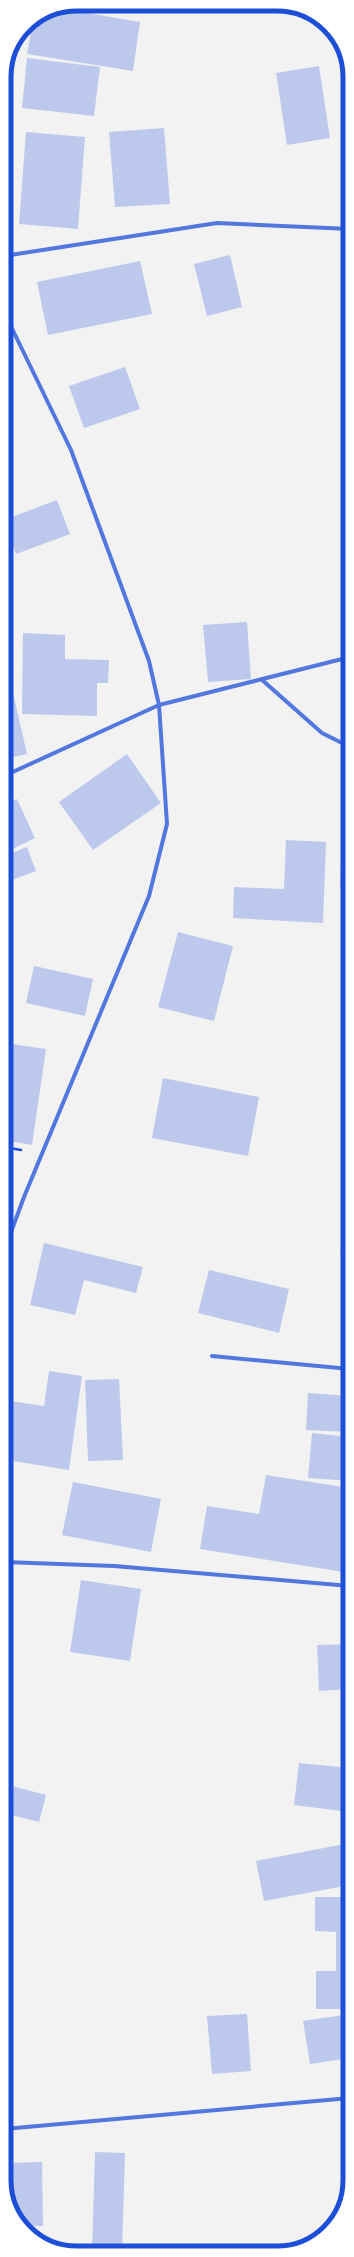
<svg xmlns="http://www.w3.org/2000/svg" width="354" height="2257" font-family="'PT Sans Narrow',sans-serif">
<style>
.building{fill:#bdc9ec}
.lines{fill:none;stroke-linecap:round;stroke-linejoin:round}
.path{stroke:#1d4ed8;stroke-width:2.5}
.minor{stroke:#5277de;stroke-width:4}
.rim{fill:none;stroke:#1d4ed8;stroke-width:5}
</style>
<rect width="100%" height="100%" fill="#f2f2f2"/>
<!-- building -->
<path class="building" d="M58 8 140 22 133 71 27 54 33 21 50 10Z
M27 58 100 67 94 116 22 108Z
M319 66 330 138 287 145 276 73Z
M164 128 170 204 115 207 109 132Z
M26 132 85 137 78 229 19 224Z
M230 255 242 307 207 316 194 264Z
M140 261 152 314 48 335 37 282Z
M125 367 140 409 84 428 69 386Z
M57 500 70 534 16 554 4 520Z
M247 622 251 679 208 682 203 625Z
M23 633 65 635V659L109 660 108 683H97V716L22 714Z
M13 693 27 754 4 759V695Z
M127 754 161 803 93 850 59 802Z
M17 799 35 838 4 853V805Z
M342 827H350V888H340Z
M286 840 326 842 323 923 233 918 234 887 284 889Z
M27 847 36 871 4 883V856Z
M178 932 233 946 214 1021 158 1007Z
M34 966 93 979 85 1016 26 1003Z
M4 1043 46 1049 32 1145 4 1140Z
M163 1078 259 1097 248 1156 152 1138Z
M343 1219 350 1220V1255L340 1254Z
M44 1243 143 1267 136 1293 84 1280 75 1315 30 1305Z
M209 1270 289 1289 279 1333 198 1313Z
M49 1371 82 1376 69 1470 7 1460 11 1433 6 1432 10 1401 44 1406Z
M119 1379 123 1460 88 1461 85 1380Z
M308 1393 350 1396V1432L306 1430Z
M312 1433 350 1437V1481L308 1478Z
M266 1475 350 1488V1573L200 1549 207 1506 259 1514Z
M73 1482 161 1499 151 1552 62 1535Z
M81 1580 141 1589 130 1661 70 1652Z
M350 1644V1689L319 1691 317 1645Z
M4 1730 10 1731 5 1750H4Z
M299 1763 350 1768V1812L294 1805Z
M4 1784 46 1795 39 1822 4 1813Z
M350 1843V1885L264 1901 256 1861Z
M4 1882 8 1883 5 1899H4Z
M315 1897H350V2009H316V1971H336V1932L315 1931Z
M247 2014 251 2071 212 2074 207 2016Z
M350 2014V2058L310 2064 303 2021Z
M95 2152 125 2153 122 2251H92Z
M42 2162 43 2226H21L6 2188 5 2163Z"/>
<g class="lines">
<!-- path -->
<path class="path" d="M4 1147 21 1150"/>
<!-- minor -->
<path class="minor" d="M4 256 217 223 350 229
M4 312 71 450 149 661 159 705 350 657
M261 679 322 733 350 747
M4 776 159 705 167 824 149 896 24 1197 4 1251
M212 1356 350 1369
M4 1562 114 1566 350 1586
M4 2129 350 2098"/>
</g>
<!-- crop -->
<path d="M0 0H354V2257H0ZM77 11H277A66 66 0 0 1 343 77V2180A66 66 0 0 1 277 2246H77A66 66 0 0 1 11 2180V77A66 66 0 0 1 77 11Z" fill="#fff" fill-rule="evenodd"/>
<path class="rim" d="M77 11H277A66 66 0 0 1 343 77V2180A66 66 0 0 1 277 2246H77A66 66 0 0 1 11 2180V77A66 66 0 0 1 77 11Z"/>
</svg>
